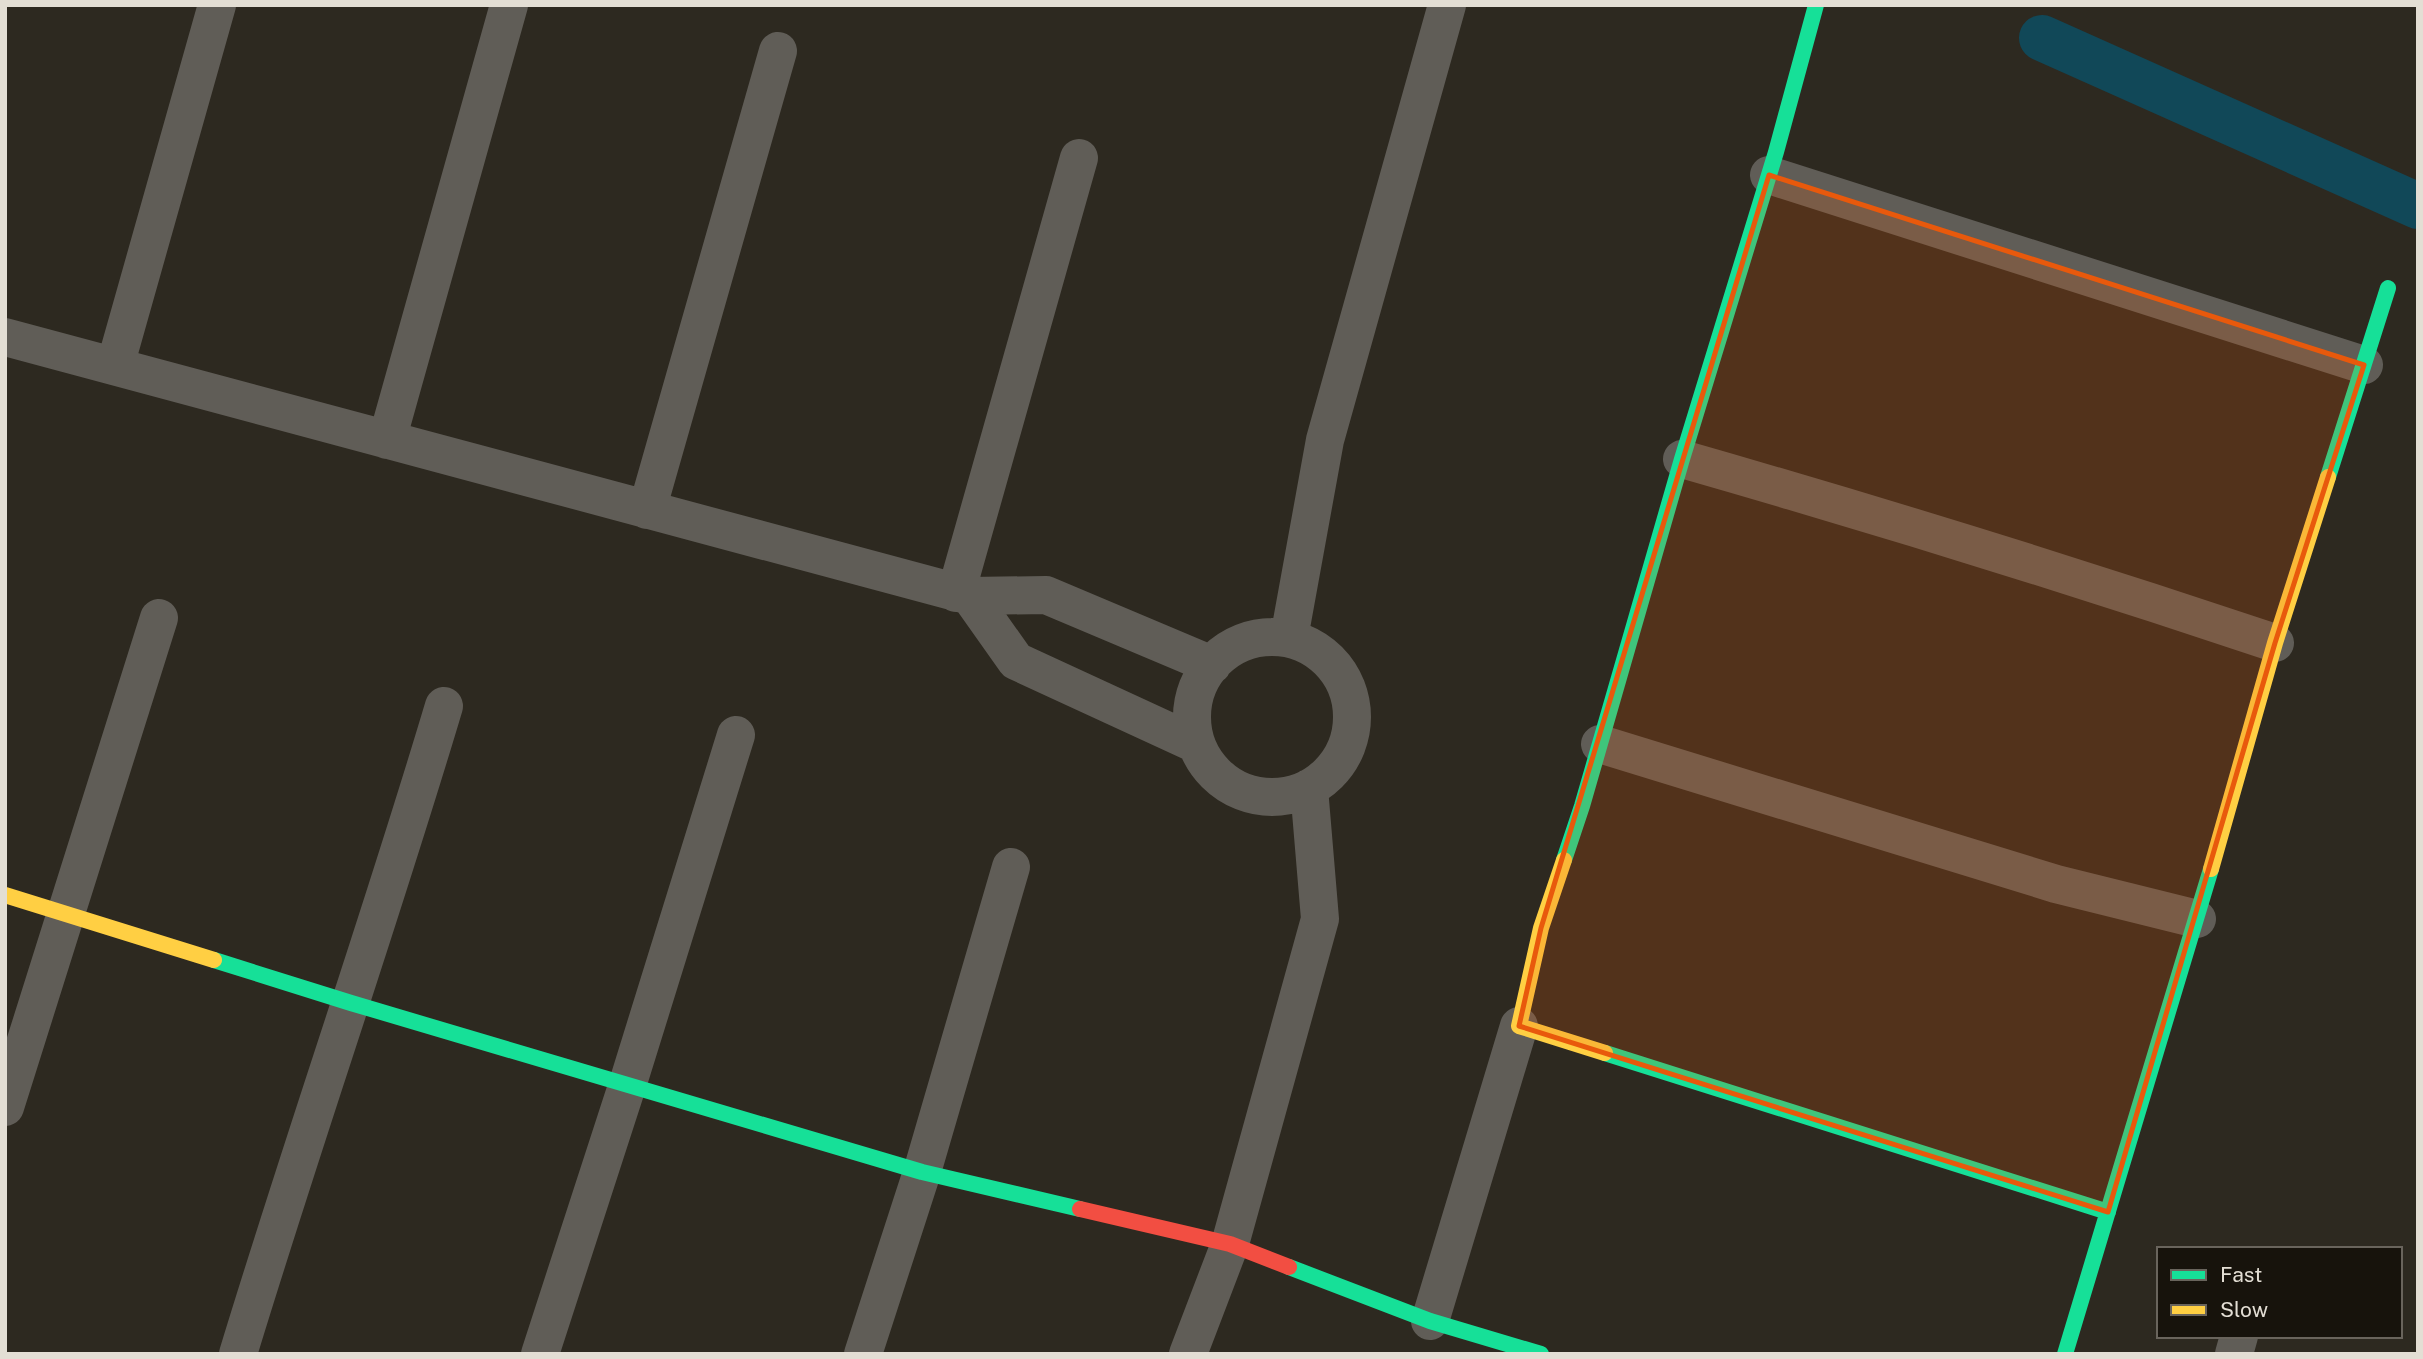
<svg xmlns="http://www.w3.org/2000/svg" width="2423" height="1359" font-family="'Public Sans',sans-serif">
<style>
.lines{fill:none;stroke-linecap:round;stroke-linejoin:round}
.canal{stroke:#114858;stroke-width:46}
.street{stroke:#605d57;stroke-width:38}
.fast{stroke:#16e098;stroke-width:16}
.slow{stroke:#ffcf43;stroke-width:16}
.jam{stroke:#f24e42;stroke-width:16}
.marked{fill:#e8590c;fill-opacity:0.2;stroke:#e8590c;stroke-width:5;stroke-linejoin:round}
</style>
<rect width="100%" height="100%" fill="#2d2920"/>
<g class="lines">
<!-- canal -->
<path class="canal" d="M2042 38 2418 206"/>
<!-- street -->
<path class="street" d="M1769 175 2364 365
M5 337 970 596
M115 366 217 5
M387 440 509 5
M1682 459C1881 516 2078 577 2275 643
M647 510 778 51
M956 593 1079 158
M1192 717a80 80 0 1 1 160 0a80 80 0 1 1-160 0Z
M1289 638 1325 440 1447 5
M1196 744 1016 661 970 596 1046 595 1212 665
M1600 744 2056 884 2197 919
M5 1107 159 618
M1430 1321 1519 1026
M238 1354C304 1137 379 924 444 706
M540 1354 628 1083 736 735
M863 1354 922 1172 1011 867
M1188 1354 1230 1244 1320 919 1309 788
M2234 1354 2239 1336"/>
<!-- fast -->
<path class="fast" d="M2328 477 2388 288
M1564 860 1582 806 1682 459 1776 152 1816 5
M214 960 351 1003 922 1172 1080 1209
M1605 1053 2108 1212
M1289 1267 1430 1321 1541 1354
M2065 1354 2211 869"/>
<!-- slow -->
<path class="slow" d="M1564 860 1541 928 1519 1026 1605 1053
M2211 869 2275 643 2328 477
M5 895 214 960"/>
<!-- jam -->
<path class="jam" d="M1080 1209 1230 1244 1289 1267"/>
</g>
<!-- marked area -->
<path class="marked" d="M1769 175 2364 365 2275 643 2108 1212 1519 1026 1541 928Z"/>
<!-- border -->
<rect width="2423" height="1359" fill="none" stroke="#e3ded4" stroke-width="14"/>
<!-- legend -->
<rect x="2157" y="1247" width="245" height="91" fill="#17130c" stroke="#69645c" stroke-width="2"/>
<rect x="2171" y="1270" width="35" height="10" fill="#16e098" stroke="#69645c" stroke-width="2"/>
<text x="2220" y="1282" font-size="21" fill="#e3ded4">Fast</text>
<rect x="2171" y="1305" width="35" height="10" fill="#ffcf43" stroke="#69645c" stroke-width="2"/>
<text x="2220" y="1317" font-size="21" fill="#e3ded4">Slow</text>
</svg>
